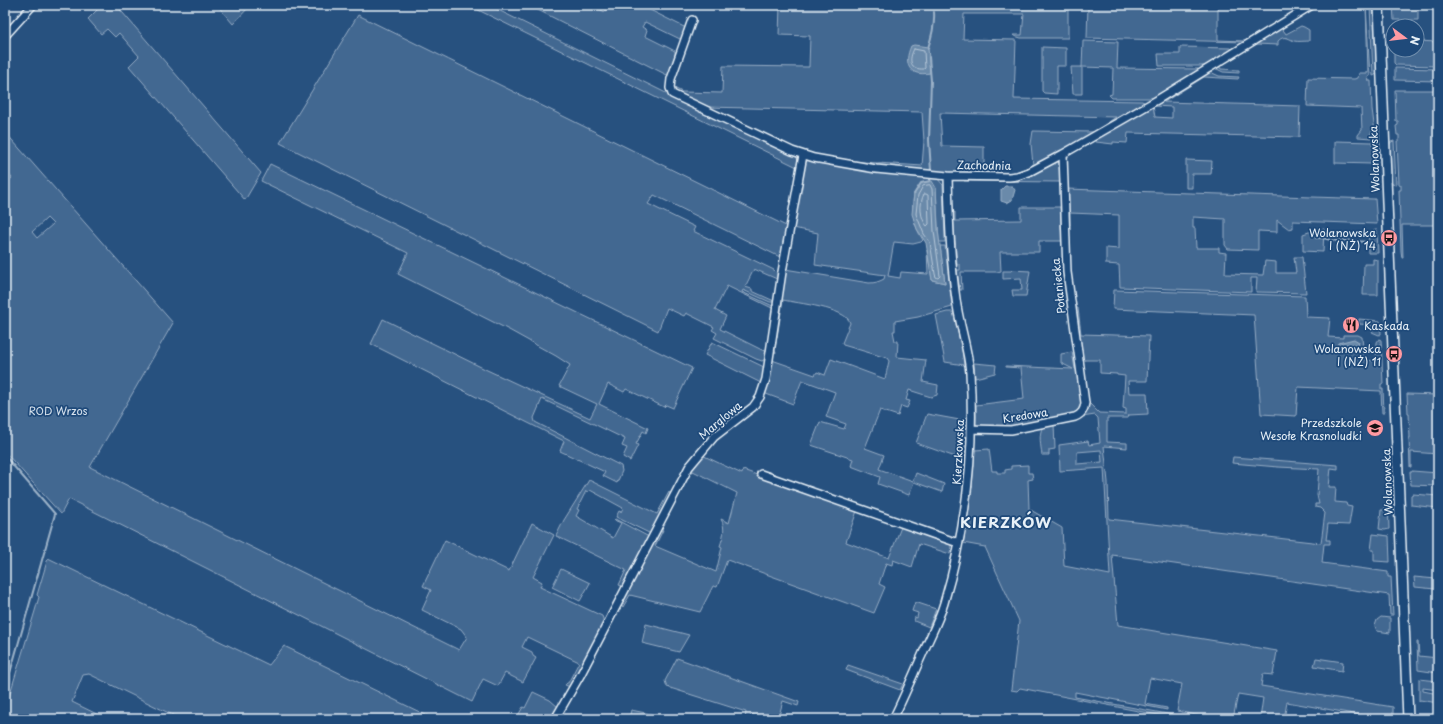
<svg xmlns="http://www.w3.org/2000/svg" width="1443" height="724" font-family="'Playpen Sans',sans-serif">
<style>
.green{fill:#436891;stroke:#96acc4;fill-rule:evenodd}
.water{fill:#6b8aaa;stroke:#9db3c9}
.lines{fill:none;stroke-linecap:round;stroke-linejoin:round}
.shore{stroke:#b6c8d9;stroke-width:1}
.stream{stroke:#9db3c9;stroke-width:2}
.minor-casing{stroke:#e8f1f8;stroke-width:10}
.major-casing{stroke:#e8f1f8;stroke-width:12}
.minor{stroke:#1f4a7a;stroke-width:7}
.major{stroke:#1f4a7a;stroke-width:9}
.labels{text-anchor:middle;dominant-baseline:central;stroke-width:3.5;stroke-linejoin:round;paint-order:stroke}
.street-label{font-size:11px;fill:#e8f1f8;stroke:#1f4a7a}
.poi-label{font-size:11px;fill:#e8f1f8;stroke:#1f4a7a;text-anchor:end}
.park-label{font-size:11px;fill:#d8e3ee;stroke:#1f4a7a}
.district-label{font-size:15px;font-weight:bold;letter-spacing:1px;fill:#e8f1f8;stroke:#1f4a7a}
</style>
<rect width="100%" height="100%" fill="#27517f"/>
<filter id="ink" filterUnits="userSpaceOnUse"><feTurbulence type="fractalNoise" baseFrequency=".025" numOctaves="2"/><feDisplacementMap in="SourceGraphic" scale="8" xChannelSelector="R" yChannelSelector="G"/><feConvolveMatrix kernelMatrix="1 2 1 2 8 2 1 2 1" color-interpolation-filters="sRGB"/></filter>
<g filter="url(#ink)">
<!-- green -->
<path class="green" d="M102 5H116L261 173 245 200 129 66 139 56 119 33 115 37 107 29 101 34 88 19Z
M217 5H247L249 7 233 24Z
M468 5H488L670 95 796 156 798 160 797 167Z
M528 5H591L605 12 608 5H640L686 28 682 40 645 22 642 27 647 30 645 36 675 51V58L669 76Z
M780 5H1068V38H1021L1014 36 1013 35H1022L1024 14H964L963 39 1016 40 1014 99 1142 101 1144 102 1093 134 1035 166 1018 173 1016 172 1033 165 1031 144 1033 131 1094 132 1116 117 940 113 942 146 984 147V172L1004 173 1008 172 1007 174C953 173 900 171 848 161L922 166 924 141 922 112 706 107 677 93C669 85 674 76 678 67L680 66C674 71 672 81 674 88L682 92 722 93 723 66 809 67 810 36 779 35Z
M1088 5H1218V40L1245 41 1256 34 1247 42H1245L1087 38Z
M1366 5 1370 76 1368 77 1369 81H1371L1372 109 1375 132H1371V138L1358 137V135L1362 130 1361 108 1307 106 1308 78 1354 79 1358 78 1359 73H1368Z
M1370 5 1373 6 1377 74 1373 76Z
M1393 5H1418V20H1394Z
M358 15 786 226 781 256 780 257 654 195 648 204 695 227 693 231 774 270 777 273V279L754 269 745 287 752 289V291L774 301 773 302H770L743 290 742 292 773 306 772 308 727 286 715 310 726 316 720 329 764 351 765 350 768 351 767 358 762 361 756 359 714 338 717 333 712 330 714 327 686 313 684 316 667 308 658 331 280 143Z
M1301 26 1304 27 1309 30V41C1304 41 1298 42 1294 41 1288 38 1284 35 1278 41V45L1256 44 1219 66 1221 69 1239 70V73L1223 72 1217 69 1216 68 1281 27 1286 34Z
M1083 41 1118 42 1117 68 1198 69 1199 71 1155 98H1112L1109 95 1112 94 1113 68 1082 67V94H1073L1071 67H1082Z
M1417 41 1438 42V66L1396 65 1394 63V50H1417Z
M1042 47 1066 48V66H1057V94L1044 93 1042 91Z
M1180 47 1231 48 1232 49 1231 51 1206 66H1159L1158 54H1180Z
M1395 68 1438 69V81L1395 80Z
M1208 71 1219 76 1239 77 1238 79 1204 77 1164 102 1300 106 1299 137 1128 133 1127 143 1113 142V144L1096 142 1095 139 1153 106 1155 117 1172 118V107L1154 106V104Z
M1395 90H1438V225H1402L1403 258H1402L1401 251 1399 190H1401V185L1399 184 1397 141H1399V135H1397L1396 126 1398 125V121H1396Z
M5 132 173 323 90 467 459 650 467 637 461 629 422 610 431 590 423 586 445 540 509 571 532 523 554 535 533 577 542 582 540 587 602 616 604 622 570 687 565 685 567 683H568L579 662 527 637 522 647 532 652 533 656 536 658 523 682 505 673 498 686 483 679 472 702 69 499 61 514 5 452V185L12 178 5 170ZM47 218 53 224 37 238 32 232Z
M1335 141 1372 142V144L1375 145 1374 153 1375 176 1373 177 1372 164 1335 163Z
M1394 141 1396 185 1392 184 1391 182 1390 145 1391 142Z
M807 159 937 178 943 185 945 242H939L936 188 914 194C911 211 913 225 923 240L921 242 913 244 894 242 888 276 900 278 901 272 928 274 927 250 932 280 945 283 940 246H945L952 307 918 317 895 321V331H893L895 341H898L897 357 926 360 923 382 938 385 937 395 931 397 909 390 906 400 910 401 907 408 901 406 898 416 880 410 865 448 884 455 879 469 913 481 916 473 944 484 942 492 914 482 909 495 878 484 880 477 851 466 853 459 811 445 820 422 844 429 846 424 826 417 835 392 802 380 793 404 766 394 765 392 772 360 815 375 817 372 825 375 831 359 885 379 889 361 887 358 843 345 842 343 850 323C847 308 796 303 783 300L775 350 776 353 772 350 785 269 869 283C875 283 878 282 884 279L885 275 815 265 818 233 793 228 805 162Z
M1186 160 1212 161 1211 174H1192V188H1186Z
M1055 161 1060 162 1061 182 964 181V179H1016Z
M270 164 692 368 673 408 666 405 664 407 626 389 624 392 608 384 599 404 648 428 646 433 643 431 636 444 638 445 630 461 623 457 627 448 622 446 625 439 542 399 534 418 535 422 621 466 622 471 617 483 603 476 605 472 560 451 564 441 371 344 383 319 487 370 590 418 597 404 559 386 570 365 556 356 509 330 398 274 408 253 261 181Z
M1066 189 1374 199H1375L1377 224 1293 221V228L1289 229 1277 220V232L1258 231V250L1228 249 1225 245V219L1193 217V228H1195L1196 248H1219V252L1226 253 1225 274 1263 275 1265 261 1276 262V273H1296L1294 257H1302L1306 293 1256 292 1257 278H1251V292L1120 287 1119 265 1106 264V248L1119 249V215L1070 213V225L1067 224Z
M1021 207H1060L1062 241H1039V252H1000L1001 271 997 272H961L962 290H960L957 270H960V265H957L953 213 955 212V221L1021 220Z
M1318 229H1324L1323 252 1303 251V234Z
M1375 230H1377L1378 253H1368C1368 243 1366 235 1375 230Z
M1373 259 1378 260V295H1363L1364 264H1373Z
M1012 270 1030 271 1026 296H1013L1012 290H1022L1021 278 1003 279V271H1011Z
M1114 290 1305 296 1306 317 1330 318 1328 337 1343 338V335H1358L1362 337 1364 360 1376 361 1377 342 1379 339 1381 340 1383 384H1381V389H1383L1384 413H1382L1381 391 1298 387 1296 416 1261 414 1254 315 1113 309Z
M1074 308H1078L1081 334 1149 336 1147 381H1128L1129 393H1147L1148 414 1129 415 1128 418H1107V442L1127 443V448L1104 446 1108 482 1109 519 1321 543 1325 513 1320 508 1315 507V504H1319L1317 495 1319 469 1278 467 1232 463 1233 457 1338 465V469L1331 468 1329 487H1336L1335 502 1346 503 1347 506 1352 507 1349 525 1328 524 1326 540H1330V544H1324L1322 563 1388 572V577H1391L1393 615H1390L1389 595 1112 555 1118 625 1277 651 1273 675 1263 674 1261 686 1393 707V719L1365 716 1287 702 1284 719H1260L1263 698 1238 694 1233 719H1215L1177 711 1182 684 1150 678 1145 704 1167 708V710L1075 692V697L1195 719 1174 718 1020 688 1017 691 1011 690 1019 621 985 547 963 543 972 486 975 450 989 449 992 471H997V473H1005V470L1011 469V466L1028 465V473H1032L1033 479 1028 480 1029 509 1062 528 1064 566 1110 575 1104 468 1060 471 1059 445 1088 441 1089 445 1100 443 1098 418 1095 415 1082 417 1087 409 1088 402 1099 413 1126 414V409L1123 408 1125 376 1117 375V374L1100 373V360H1082ZM1101 450 1102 462 1077 464V452Z
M947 312H953L962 349 964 365 945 362 936 315Z
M1359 319 1380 321 1381 334 1379 335 1372 332V325L1359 324Z
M712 342 764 367 765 371 758 396 747 408 755 398 761 383 705 355Z
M1072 352 1075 369 1077 370 1082 400 1080 410 1076 414C1040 421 1012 429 976 427V405L1024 399 1021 368 1006 367V366L1073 369 1061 363V354Z
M974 363 996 365 995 373 975 378Z
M1407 394 1438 395V454L1411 452V467H1410L1409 438H1410L1409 413H1408Z
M927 414 965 421 964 458 961 459 916 443Z
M1054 424 1055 449 1049 450V455H1042C1041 446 1038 435 1043 426Z
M702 455 742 474 743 470 857 511 846 542 889 558 901 527 951 545 950 554 919 544 912 567 893 560 892 565 886 563 879 584 885 587 874 613 727 560 717 587 713 586 700 612 630 595 623 607 619 604 659 528 663 530 655 546 716 572 722 547 720 546C723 537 726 528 721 519L729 523 737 493 693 471 690 475 688 473Z
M1412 471 1438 473V486L1411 485 1410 472H1412Z
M589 480 657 514 669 492 671 495 651 534 616 517 619 511 621 512 623 508 590 490 588 492 586 491 577 509 579 510 576 516 613 538 621 523 614 520 615 519 649 537 623 587 619 585 626 570 556 536 564 520Z
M1413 494 1438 496V508L1411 505V495Z
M1388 502 1389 529 1385 530 1379 529 1381 510H1385V503Z
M1373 534 1389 536 1390 562 1374 561V550H1371Z
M48 558 269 665 284 646 434 719H181L89 674 83 675 72 702 107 719H5V710L35 611 39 597 37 595Z
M561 569 590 583 580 601 552 587Z
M1414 577 1436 579 1435 589 1415 587Z
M915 602 936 609 929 627 914 621 915 617 917 618 918 613 912 611Z
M1381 617 1390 618V633L1377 631 1375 626 1377 620Z
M646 624 689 635 679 652 642 643Z
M1417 642H1418L1419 656 1438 658V673L1418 670Z
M677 658 799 702 798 706 783 701 778 719H767L751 714 750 719H745L746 712 667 687 665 681Z
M1316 658 1343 662 1342 671 1314 666Z
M848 665 903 684 900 690 846 670Z
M1419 679 1438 681V690L1423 688V691L1438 694V703L1420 700 1419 702Z
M533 692 550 700 558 707 552 719H516L523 707 525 708Z
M631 710 675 719H629Z"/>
<!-- water -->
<path class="water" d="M914 45 928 47 930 73C909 77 903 64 911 46Z
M930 181H932L936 188 938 230 945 283 932 280 926 243 917 229 912 214 914 194 921 183Z
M1005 186H1012L1015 190 1012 200 1007 203 1001 201V190Z
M1354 339 1359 342 1358 345 1356 348 1346 349 1337 347 1338 343Z"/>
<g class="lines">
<!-- shore -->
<path class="shore" d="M914 49 924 51 925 68 924 69C910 70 908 60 914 49Z
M930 185 932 189 934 231 940 276 938 278 936 277 935 274 930 242 924 234 916 214 918 195 923 186Z
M924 194H926L928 195 929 224 927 226C920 219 919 203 924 194Z"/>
<!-- stream -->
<path class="stream" d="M928 48C932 36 935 25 934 12
M929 57 931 81 929 140 931 171
M914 194 921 183 930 181V178
M1316 238C1325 236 1332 243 1341 240L1367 242
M5 456 55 514 14 659 10 673V681L5 700"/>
<!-- minor casing -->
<g class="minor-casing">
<path id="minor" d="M692 20 671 79 670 88 672 94 792 151 814 158 876 169 948 176 1009 177 1017 176 1029 172 1063 154 1157 100 1312 5
M5 36 33 5
M971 429 1011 430 1075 417C1082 414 1084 410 1085 403L1067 272 1063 154
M761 474 958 543
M555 719 581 674 689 467 714 437 753 407 760 397 766 379 782 272 803 155
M893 719C904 697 913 675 923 653 930 637 939 620 944 603 966 529 975 450 970 373 968 348 959 324 956 299 950 258 949 217 948 176"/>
</g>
<!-- major casing -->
<g class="major-casing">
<path id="major" d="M1379 5 1408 719"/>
</g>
<!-- minor -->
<use href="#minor" class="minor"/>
<!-- major -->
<use href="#major" class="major"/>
</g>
</g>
<!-- icons -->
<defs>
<g id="bus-disc" transform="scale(0.9)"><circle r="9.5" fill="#ff9aa2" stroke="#1f4a7a"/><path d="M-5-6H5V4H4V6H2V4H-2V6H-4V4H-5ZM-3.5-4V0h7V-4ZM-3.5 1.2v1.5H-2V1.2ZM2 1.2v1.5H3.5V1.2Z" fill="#111"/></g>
<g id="restaurant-disc" transform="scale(0.9)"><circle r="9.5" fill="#ff9aa2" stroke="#1f4a7a"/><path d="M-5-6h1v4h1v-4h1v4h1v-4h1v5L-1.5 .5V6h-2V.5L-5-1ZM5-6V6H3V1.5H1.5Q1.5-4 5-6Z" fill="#111"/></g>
<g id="school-disc" transform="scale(0.9)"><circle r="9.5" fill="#ff9aa2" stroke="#1f4a7a"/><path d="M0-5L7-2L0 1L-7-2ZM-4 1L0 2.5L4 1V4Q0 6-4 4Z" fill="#111"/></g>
</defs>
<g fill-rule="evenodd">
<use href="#bus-disc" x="1389" y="238"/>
<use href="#restaurant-disc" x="1351" y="325"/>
<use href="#bus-disc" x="1394" y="354"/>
<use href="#school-disc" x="1375" y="428"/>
</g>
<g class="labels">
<!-- street labels -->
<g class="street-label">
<text transform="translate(1374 159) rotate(-92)">Wolanowska</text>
<text transform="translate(984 165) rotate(1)">Zachodnia</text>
<text transform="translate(1058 286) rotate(-96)">Połaniecka</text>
<text transform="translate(1025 415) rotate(-9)">Kredowa</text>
<text transform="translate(720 420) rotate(-40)">Marglowa</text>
<text transform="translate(958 452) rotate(-87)">Kierzkowska</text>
<text transform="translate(1387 482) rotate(-92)">Wolanowska</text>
</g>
<!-- poi labels -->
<g class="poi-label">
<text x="1376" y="232">Wolanowska<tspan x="1376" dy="13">I (NŻ) 14</tspan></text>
<text x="1364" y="325" text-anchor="start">Kaskada</text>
<text x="1381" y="348">Wolanowska<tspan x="1381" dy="13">I (NŻ) 11</tspan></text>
<text x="1362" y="422">Przedszkole<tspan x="1362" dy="13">Wesołe Krasnoludki</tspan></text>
</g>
<!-- park labels -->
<g class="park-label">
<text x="58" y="410">ROD Wrzos</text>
</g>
<!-- district labels -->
<g class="district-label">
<text x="1006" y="521">KIERZKÓW</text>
</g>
</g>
<!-- margin -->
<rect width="1443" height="724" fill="none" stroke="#1f4a7a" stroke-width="20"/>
<rect x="10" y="10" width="1423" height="704" fill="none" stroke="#e8f1f8" stroke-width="1.5" filter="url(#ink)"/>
<!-- north arrow -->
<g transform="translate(1405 38) rotate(105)"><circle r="19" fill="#1f4a7a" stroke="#6f8dac"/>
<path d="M0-3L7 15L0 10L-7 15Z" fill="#ff9aa2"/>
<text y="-6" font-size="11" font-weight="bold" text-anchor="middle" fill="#e8f1f8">N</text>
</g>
</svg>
